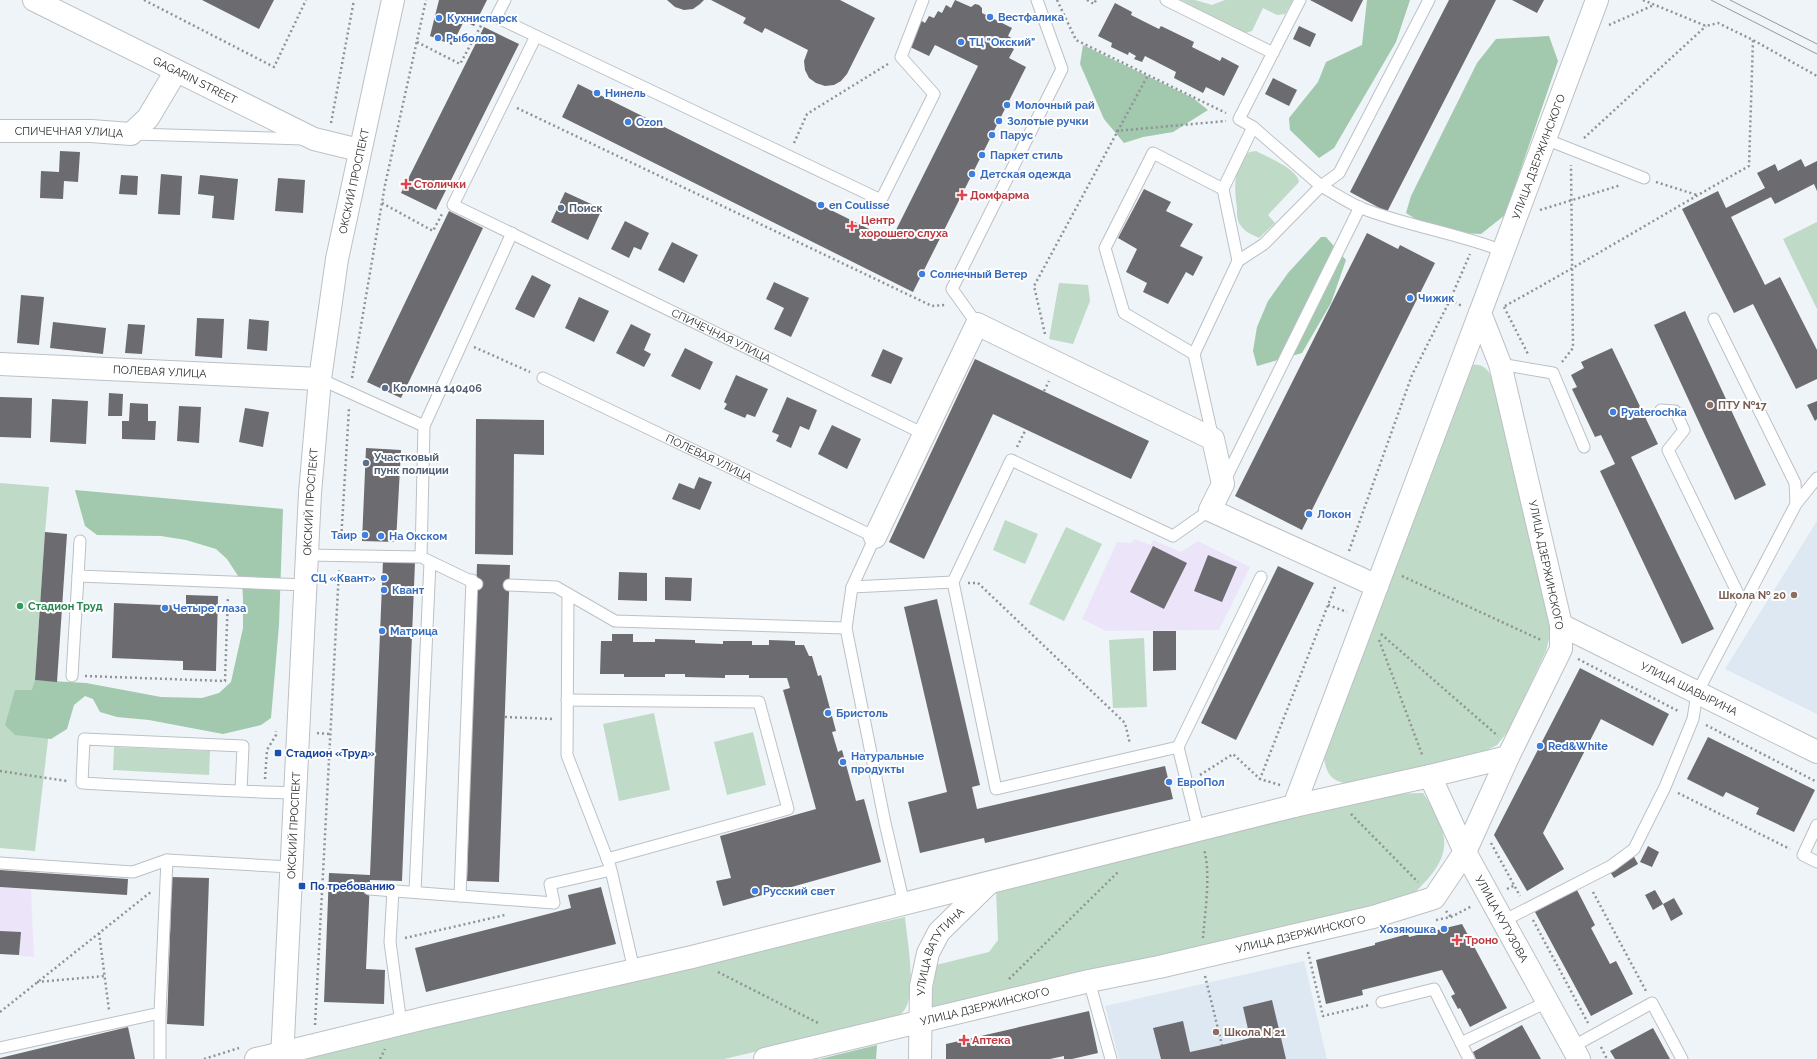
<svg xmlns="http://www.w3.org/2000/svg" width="1817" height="1059" font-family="Raleway,sans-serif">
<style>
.industrial{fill:#ece5fa}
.built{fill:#dde8f2}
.green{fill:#bfdac6}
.forest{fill:#a2c8ad}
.building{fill:#6c6b70}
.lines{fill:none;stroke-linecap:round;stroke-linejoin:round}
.service-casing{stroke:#bcc1c5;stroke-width:13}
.minor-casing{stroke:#bcc1c5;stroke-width:24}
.tertiary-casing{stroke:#bcc1c5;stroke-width:24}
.secondary-casing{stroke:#bcc1c5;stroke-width:24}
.path{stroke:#8f9396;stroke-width:2.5;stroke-dasharray:2 3;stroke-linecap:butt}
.service{stroke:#fff;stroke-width:11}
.minor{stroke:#fff;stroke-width:22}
.tertiary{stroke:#fff;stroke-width:22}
.secondary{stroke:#fff;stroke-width:22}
.tram{stroke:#95999c;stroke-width:1}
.shop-dot{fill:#3f7fe0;stroke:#fff;stroke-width:1.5}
.health-dot{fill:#e0444e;stroke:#fff;stroke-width:1.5}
.service-dot{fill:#5c6f8a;stroke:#fff;stroke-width:1.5}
.education-dot{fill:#8d6e63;stroke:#fff;stroke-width:1.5}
.leisure-dot{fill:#2e9e5b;stroke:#fff;stroke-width:1.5}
.transit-dot{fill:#1a4fb4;stroke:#fff;stroke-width:1.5}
.labels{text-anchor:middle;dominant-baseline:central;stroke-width:4;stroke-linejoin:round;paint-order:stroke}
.shop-label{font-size:11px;font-weight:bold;fill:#366cbe;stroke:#fff;text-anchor:start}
.street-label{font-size:11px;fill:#2a2c2d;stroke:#fff}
.health-label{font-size:11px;font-weight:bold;fill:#be3a42;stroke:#fff;text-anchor:start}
.service-label{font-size:11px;font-weight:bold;fill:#4e5e75;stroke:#fff;text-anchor:start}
.education-label{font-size:11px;font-weight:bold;fill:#785e54;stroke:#fff;text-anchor:start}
.leisure-label{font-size:11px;font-weight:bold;fill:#27864d;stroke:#fff;text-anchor:start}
.transit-label{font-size:11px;font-weight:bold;fill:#164399;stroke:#fff;text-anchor:start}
</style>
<rect width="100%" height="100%" fill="#eef4f8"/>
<!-- industrial -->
<path class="industrial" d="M1134 539 1151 545 1153 540 1181 552 1198 541 1250 567 1219 630 1106 631 1082 619 1117 542 1131 543Z
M0 887 31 889 34 957 0 954Z"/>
<!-- built -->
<path class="built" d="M1817 521V714L1725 669Z
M1304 961 1327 1059H1119L1105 1006Z"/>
<!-- green -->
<path class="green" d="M1181 0H1195L1212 5 1225 0H1293L1285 14 1277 15 1263 8 1252 31 1245 33Z
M1256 151C1267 157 1298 169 1299 182L1268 215 1275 223 1259 238C1253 235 1245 232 1241 226 1237 222 1237 214 1237 208 1234 186 1233 169 1249 152Z
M1817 222V309L1783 239Z
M1059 283 1088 285 1090 301 1073 344 1049 339Z
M1473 365C1483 364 1487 369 1492 377L1550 617 1551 631 1546 651 1509 730 1497 745 1483 752 1353 784C1334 783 1326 776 1324 757L1466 371Z
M0 483 49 487 45 532 35 680 48 740 35 851 0 848Z
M1005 520 1038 534 1025 564 993 550Z
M1066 527 1102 544 1064 621 1029 604Z
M1144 638 1147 707 1113 708 1109 640Z
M654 713 670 790 619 801 603 724Z
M753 732 766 785 727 795 714 742Z
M114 747 210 751 209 775 113 770Z
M1423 793C1454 839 1452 858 1411 896L933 1011 931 1003 936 965 989 952 998 940 996 890 1390 794Z
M905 917C907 940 917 990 905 1009 901 1016 894 1019 887 1021L724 1059H305L318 1053 700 963Z"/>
<!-- forest -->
<path class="forest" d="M1367 0H1410L1396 42 1334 148 1319 158 1290 130 1289 118 1318 82 1326 62 1362 45Z
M1549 36 1558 61 1505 215 1481 234 1459 233 1422 223 1406 213 1411 196 1477 63 1496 39Z
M1083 45 1193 98 1208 110 1173 132 1143 137 1124 143 1104 119 1080 64Z
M1321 237H1326L1346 260 1331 303 1302 353 1257 366 1253 351 1257 327 1268 301 1288 273Z
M75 490 283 509 279 625 271 718 261 725 223 734 149 720 117 717 100 712 93 699 85 696 74 705 67 729 51 739 15 735 5 725 15 690H32L35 680 86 683 161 697 202 698 219 693 231 682 243 628V598L242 582 227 559 216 549 186 540 161 536 97 535 85 526Z
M877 1045 876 1059H820Z"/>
<!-- building -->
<path class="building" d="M202 0H274L259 29Z
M439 0H487L474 26 464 21 452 45 430 36Z
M667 0H704L700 4 693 9 684 10 675 7Z
M711 0H840L875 18 847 74 841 81 834 85 825 86 816 83 809 78 805 70 804 61 808 50 765 28 762 33 743 23 746 18Z
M955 0 971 7 975 4 979 5 982 8V13L1012 28 1008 36 1013 39 1009 46 1014 49 1009 58 1026 67 913 292 562 117 578 84 891 240 978 66 935 45 929 56 908 46 920 20 925 23 929 16 934 18 938 11 942 13 946 5 951 8Z
M1310 0H1363L1352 22Z
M1449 0H1496L1387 212 1350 192Z
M1512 0H1544L1537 13Z
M1115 3 1132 12 1131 15 1159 29 1161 26 1194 42 1192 47 1220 61 1222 57 1239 66 1224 96 1206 87 1203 93 1174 78 1176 72 1145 56 1142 62 1134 59 1136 56 1129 52 1128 55 1111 47 1112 43 1098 36Z
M1299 26 1316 34 1310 47 1293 39Z
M484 27 519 44 436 210 401 193Z
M1273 78 1297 90 1289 106 1265 94Z
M60 151 80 152 78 182 64 181 63 199 40 198 41 171 59 172Z
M1801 159 1805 167 1817 161V191L1814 184 1775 204 1771 197 1731 217 1765 285 1780 277 1817 350V379L1796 389 1753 304 1734 313 1682 209 1718 191 1726 208 1765 188 1757 173 1775 164 1778 171Z
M161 174 182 176 180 215 158 214Z
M121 175 138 176 137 195 119 194Z
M200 175 238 179 234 220 212 218 214 196 198 194Z
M278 178 305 180 303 213 275 211Z
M1144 189 1171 202 1166 211 1193 224 1180 246 1203 257 1193 276 1186 272 1168 304 1143 292 1147 283 1126 272 1137 249 1118 238Z
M565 192 602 209 588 240 551 222Z
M449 211 483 228 401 398 367 382Z
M625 221 649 233 641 250 634 247 629 258 611 249Z
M1367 233 1398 249 1400 245 1435 263 1302 530 1235 496Z
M672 242 698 255 684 283 658 270Z
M532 275 551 285 534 318 515 309Z
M774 282 809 298 791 337 774 329 784 308 766 299Z
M21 295 44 297 39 345 17 343Z
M579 297 609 311 594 342 565 328Z
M1685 311 1766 485 1735 500 1654 325Z
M197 318 224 319 222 358 195 356Z
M249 319 269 321 267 351 247 349Z
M53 322 106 328 103 354 50 348Z
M128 324 145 325 142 354 125 353Z
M631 324 651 334 644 350 651 354 644 367 616 353Z
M685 348 713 362 700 390 671 376Z
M1612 348 1658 444 1631 457 1714 629 1682 644 1600 471 1615 464 1601 435 1595 437 1572 389 1577 387 1571 375 1584 368 1581 362Z
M883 349 903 358 891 384 871 376Z
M975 359 1149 441 1131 479 993 414 924 559 889 542Z
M736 375 768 389 755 417 747 414 745 418 724 409 727 404 724 402Z
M109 393 123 394 122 416H108Z
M0 397 32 398 31 438 0 437Z
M787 397 817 410 809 430 800 426 791 448 776 441 779 435 772 432Z
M52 399 88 401 86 444 50 442Z
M1817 401V419L1815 421 1807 405Z
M130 403 148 404V421H156L155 440 122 439V421H129Z
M179 406 201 407 199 443 177 441Z
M245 408 269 412 263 447 239 442Z
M476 419 544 420V455L514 454 513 555 475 554Z
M832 425 861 439 847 469 818 454Z
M366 448 401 450 396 542 362 541Z
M699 477 712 482 700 510 672 499 679 483 694 489Z
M45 532 67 534 57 682 35 680Z
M1153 546 1187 563 1164 609 1130 592Z
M1208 555 1237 567 1222 602 1194 591Z
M383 561 415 562 402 881 370 880 366 969 385 970 384 1004 324 1002 329 873 370 875Z
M477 564 510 565 499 882 467 881Z
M1278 566 1314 583 1236 740 1201 723Z
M619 572 647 573V601L618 600Z
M665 577 692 578 691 601 665 600Z
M186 595 218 596 216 671 183 670V661L112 658 114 603 186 606Z
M937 599 980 785 972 787 977 809 1165 766 1173 799 985 843 984 838 920 853 908 802 947 792 904 607Z
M1153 631H1176V670L1153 671Z
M612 634H633V642H655V639L695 640V643L723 644V641H752V645H769V640L795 641V645H804L809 656H812L818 676 821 675 836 731 832 732 838 752 842 750 856 801 864 799 881 862 723 906 716 881 731 878 720 836 816 809 783 690 790 688 787 678H749V675H725V678L685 677V674H665V677H624V674H600L601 641H612Z
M1580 668 1669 714 1653 746 1601 719 1543 833 1564 869 1527 891 1494 835Z
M1708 737 1815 790 1794 832 1756 814 1759 808 1726 792 1723 797 1687 779Z
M1648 846 1659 852 1652 867 1640 862Z
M1633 855 1638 864 1614 878 1609 870Z
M0 870 128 879 127 895 0 887Z
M172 877 209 878 204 1026 167 1024Z
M601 887 616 944 426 992 415 948 571 908 568 895Z
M1577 890 1595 925 1591 928 1610 964 1616 961 1633 994 1591 1016 1535 912Z
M1655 890 1663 904 1674 898 1683 914 1671 921 1663 904 1653 910 1645 895Z
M1462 924 1507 1008 1470 1027 1460 1008 1458 1009 1451 996 1455 994 1442 970 1362 990 1363 995 1326 1004 1316 960 1375 945V943L1408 934 1409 937Z
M0 931 21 932 19 955 0 954Z
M1272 1000 1286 1059H1161L1153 1028 1183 1021 1190 1052 1222 1045 1250 1038 1243 1007Z
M1089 1011 1098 1053 1072 1059H1064V1056L1050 1059H946V1044Z
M1522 1025 1541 1059H1476L1473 1052Z
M128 1027 135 1059H0V1058Z
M1653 1028 1670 1059H1615L1610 1051Z"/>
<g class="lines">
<!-- service casing -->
<g class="service-casing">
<g id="service">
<path id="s1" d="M505 0 496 17 536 36 453 205 924 434"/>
<path d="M1166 0 1273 53"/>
<path d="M1300 0 1239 119 1253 127 1321 186 1339 173 1429 0"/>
<path d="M536 36 881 200 934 94 901 57 923 0"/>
<path d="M133 134 304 139"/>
<path d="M1545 139 1644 178"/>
<path d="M1223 189 1253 127"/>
<path d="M1238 261 1264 244 1321 186C1334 193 1347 202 1361 208 1407 226 1457 233 1503 251"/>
<path d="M1714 319 1795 483 1796 504"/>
<path d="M977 324 952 289 1062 69 1037 0"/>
<path d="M1194 354 1124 313 1105 248 1153 153 1223 189 1238 261 1194 354 1213 439"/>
<path d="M1500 364 1553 373 1584 447"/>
<path id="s2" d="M543 378 875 537 852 587 846 628 885 823 904 904"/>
<path d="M320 379 424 426"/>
<path d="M1661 410 1675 411 1684 430 1668 450 1743 604"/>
<path d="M1224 482 1360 207"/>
<path d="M80 541 78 576 305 585"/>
<path d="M306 555 421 557 424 426 512 233"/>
<path d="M425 559 477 584"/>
<path d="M509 585 556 587 615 621 846 628"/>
<path d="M852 587 953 582"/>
<path d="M568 594 567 755 610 866"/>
<path d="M72 676 78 576"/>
<path d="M567 700 759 702 788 809 607 859"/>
<path d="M1178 747 996 789 953 582 1011 460 1173 536 1210 510"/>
<path d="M241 791 243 746 84 739 82 783C152 787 223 791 294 793"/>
<path d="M1817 825 1803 855 1817 862"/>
<path d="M1199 831 1178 747 1261 577"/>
<path d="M0 863 133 872 167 860 290 867"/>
<path d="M369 889 554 903 550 884 611 870 634 970"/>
<path d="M393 891 390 942 401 1024"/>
<path d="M415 892 430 562"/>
<path d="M460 896 472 580"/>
<path d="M1503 921 1611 866 1634 849 1665 787 1693 719 1697 693 1796 504 1817 478"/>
<path d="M1089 981 1111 1059"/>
<path d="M1382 1002 1434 989 1461 1043 1547 1002"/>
<path d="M160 1013V1059"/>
<path d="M1461 1043 1469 1059"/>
<path d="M1572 1047 1652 1003 1682 1059"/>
<path d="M0 1048 160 1013 167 860"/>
</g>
</g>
<!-- minor casing -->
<g class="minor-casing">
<g id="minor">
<path id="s3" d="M0 131H91L131 134 148 118 176 71"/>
<path id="s4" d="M0 364 320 379"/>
<path d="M875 537 977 324 1213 439 1223 484 1210 510 1377 586"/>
<path id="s5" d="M1430 776 1465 852 1579 1059"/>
<path d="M1294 806 1430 776 1508 757"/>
<path d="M282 1053 429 1017 692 957 1294 806 1480 313"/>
<path id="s6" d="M920 1059 921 986 928 953 939 932 989 883"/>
</g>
</g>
<!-- tertiary casing -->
<g class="tertiary-casing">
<g id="tertiary">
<path id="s7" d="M34 0 314 139 359 150"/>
<path id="s8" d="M1561 625 1817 752"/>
<path id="s9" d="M765 1059 1089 981 1159 967 1373 917 1434 898 1465 852 1508 757 1561 649V625L1500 364 1480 313 1597 0"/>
</g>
</g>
<!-- secondary casing -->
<g class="secondary-casing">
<g id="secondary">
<path d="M256 1059 282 1053"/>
<path id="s10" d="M282 1059 310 493 320 379 337 259 393 0"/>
</g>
</g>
<!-- path -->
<path class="path" d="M144 0 274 67 306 0
M1057 0 1076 40 1226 113
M1087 0 1094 4 1096 0
M1643 0 1706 26 1718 23 1753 40 1817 76
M1609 25 1654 5
M417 42 460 64 483 22
M517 108 932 306 945 305
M331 123 354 0
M1116 131 1226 121
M1584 138 1706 26
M794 143 807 114 888 64
M1656 182 1697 195
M382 203 433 231 442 214
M1540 210 1621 185
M1450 300 1462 306
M1505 306C1587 261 1667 212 1749 166L1753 40
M1504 307 1528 354
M1045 334 1034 286 1148 75
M474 347 530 372
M1562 362 1573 348 1571 165
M352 378 385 185 426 0
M1044 391 1049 381
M1017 447 1026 429
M341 541 349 408
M1349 551 1412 375 1450 300 1470 254
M1402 576 1541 640
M968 583H978L1125 723 1130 744
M1328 605 1347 612
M1381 634 1498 736
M1379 640 1423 757
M1578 659 1680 712
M85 676 225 681 228 596
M505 717 554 719
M1706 725 1817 782
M317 733 330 734
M0 771 67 781
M1200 775 1233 754 1260 779
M265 779 267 750 276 735V731
M1280 785 1260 779 1335 587
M1678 793 1790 849
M1351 814 1418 882
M1491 843 1520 896
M311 887 329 888
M1507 889 1515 885
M1593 892 1646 991
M1446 911 1451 917
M1436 920 1451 917 1472 906
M1533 920 1588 1023
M99 933 109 1010
M405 938 505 915
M1203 938C1205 912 1211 873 1204 849
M1308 952 1323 1016 1369 1005
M718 972 820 1024
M1205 976 1222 1045
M1009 979 1118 872
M37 982 105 976
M0 1012 152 891
M315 1025 339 570
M1601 1047 1607 1059
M204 1059 239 1048
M380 1059 385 1049"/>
<!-- service -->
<use href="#service" class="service"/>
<!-- minor -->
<use href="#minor" class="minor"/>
<!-- tertiary -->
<use href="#tertiary" class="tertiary"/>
<!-- secondary -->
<use href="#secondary" class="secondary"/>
<!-- tram -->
<path class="tram" d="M1711 0 1817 54
M1730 0 1817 44"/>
</g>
<!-- markers -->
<g class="shop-dot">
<circle cx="990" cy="17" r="4"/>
<circle cx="439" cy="18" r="4"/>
<circle cx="438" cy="38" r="4"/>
<circle cx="961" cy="42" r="4"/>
<circle cx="597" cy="93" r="4"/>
<circle cx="1007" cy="105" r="4"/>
<circle cx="999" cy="121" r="4"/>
<circle cx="628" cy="122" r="4"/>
<circle cx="992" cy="135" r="4"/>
<circle cx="982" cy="155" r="4"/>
<circle cx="972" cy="174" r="4"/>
<circle cx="821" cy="205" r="4"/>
<circle cx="922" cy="274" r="4"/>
<circle cx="1410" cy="298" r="4"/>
<circle cx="1613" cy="412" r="4"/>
<circle cx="1309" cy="514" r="4"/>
<circle cx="365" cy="535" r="4"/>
<circle cx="381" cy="536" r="4"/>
<circle cx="384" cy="578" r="4"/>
<circle cx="384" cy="590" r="4"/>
<circle cx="165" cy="608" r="4"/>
<circle cx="382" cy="631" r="4"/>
<circle cx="828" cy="713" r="4"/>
<circle cx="1540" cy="746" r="4"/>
<circle cx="843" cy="762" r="4"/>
<circle cx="1169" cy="782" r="4"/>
<circle cx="755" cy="891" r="4"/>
<circle cx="1444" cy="929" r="4"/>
</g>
<g class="health-dot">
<path d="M404 178h4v4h4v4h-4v4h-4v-4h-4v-4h4z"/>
<path d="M960 189h4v4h4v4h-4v4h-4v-4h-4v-4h4z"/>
<path d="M850 220h4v4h4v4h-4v4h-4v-4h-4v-4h4z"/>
<path d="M1455 934h4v4h4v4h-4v4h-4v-4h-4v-4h4z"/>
<path d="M962 1034h4v4h4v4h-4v4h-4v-4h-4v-4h4z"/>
</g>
<g class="service-dot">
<circle cx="561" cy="208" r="4"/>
<circle cx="385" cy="388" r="4"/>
<circle cx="366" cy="463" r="4"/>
</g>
<g class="education-dot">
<circle cx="1710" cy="405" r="4"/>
<circle cx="1794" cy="595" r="4"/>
<circle cx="1216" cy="1032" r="4"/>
</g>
<circle class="leisure-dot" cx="20" cy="606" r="4"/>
<g class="transit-dot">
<rect x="274" y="749" width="8" height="8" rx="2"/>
<rect x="298" y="882" width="8" height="8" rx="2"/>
</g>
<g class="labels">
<!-- shop labels -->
<g class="shop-label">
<text x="998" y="17">Вестфалика</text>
<text x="447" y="18">Кухниспарск</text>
<text x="446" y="38">Рыболов</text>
<text x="969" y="42">ТЦ "Окский"</text>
<text x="605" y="93">Нинель</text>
<text x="1015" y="105">Молочный рай</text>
<text x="1007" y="121">Золотые ручки</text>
<text x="636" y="122">Ozon</text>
<text x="1000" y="135">Парус</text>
<text x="990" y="155">Паркет стиль</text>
<text x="980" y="174">Детская одежда</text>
<text x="829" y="205">en Coulisse</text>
<text x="930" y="274">Солнечный Ветер</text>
<text x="1418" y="298">Чижик</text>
<text x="1621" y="412">Pyaterochka</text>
<text x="1317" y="514">Локон</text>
<text x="357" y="535" text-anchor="end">Таир</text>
<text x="389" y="536">На Окском</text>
<text x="376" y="578" text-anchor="end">СЦ «Квант»</text>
<text x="392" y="590">Квант</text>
<text x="173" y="608">Четыре глаза</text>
<text x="390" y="631">Матрица</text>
<text x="836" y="713">Бристоль</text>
<text x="1548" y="746">Red&amp;White</text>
<text x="851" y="756">Натуральные<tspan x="851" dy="13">продукты</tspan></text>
<text x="1177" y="782">ЕвроПол</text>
<text x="763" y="891">Русский свет</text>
<text x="1436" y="929" text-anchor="end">Хозяюшка</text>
</g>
<!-- street labels -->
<g class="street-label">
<text stroke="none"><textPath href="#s7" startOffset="180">GAGARIN STREET</textPath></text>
<text stroke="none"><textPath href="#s3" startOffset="69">СПИЧЕЧНАЯ УЛИЦА</textPath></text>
<text stroke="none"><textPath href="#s9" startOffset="1482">УЛИЦА ДЗЕРЖИНСКОГО</textPath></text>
<text stroke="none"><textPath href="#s10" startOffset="882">ОКСКИЙ ПРОСПЕКТ</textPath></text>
<text stroke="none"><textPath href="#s1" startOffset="550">СПИЧЕЧНАЯ УЛИЦА</textPath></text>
<text stroke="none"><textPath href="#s4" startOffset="160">ПОЛЕВАЯ УЛИЦА</textPath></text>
<text stroke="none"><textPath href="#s2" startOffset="184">ПОЛЕВАЯ УЛИЦА</textPath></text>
<text stroke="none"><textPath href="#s10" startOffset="558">ОКСКИЙ ПРОСПЕКТ</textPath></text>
<text transform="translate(1546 565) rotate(78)">УЛИЦА ДЗЕРЖИНСКОГО</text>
<text stroke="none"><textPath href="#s8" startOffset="143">УЛИЦА ШАВЫРИНА</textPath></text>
<text stroke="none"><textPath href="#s10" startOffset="234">ОКСКИЙ ПРОСПЕКТ</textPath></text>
<text stroke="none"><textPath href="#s5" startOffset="160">УЛИЦА КУТУЗОВА</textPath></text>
<text stroke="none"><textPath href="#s9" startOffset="550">УЛИЦА ДЗЕРЖИНСКОГО</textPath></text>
<text stroke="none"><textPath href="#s6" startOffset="113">УЛИЦА ВАТУТИНА</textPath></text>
<text stroke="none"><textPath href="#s9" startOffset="226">УЛИЦА ДЗЕРЖИНСКОГО</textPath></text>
</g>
<!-- health labels -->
<g class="health-label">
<text x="414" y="184">Столички</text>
<text x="970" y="195">Домфарма</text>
<text x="861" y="220">Центр<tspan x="861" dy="13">хорошего слуха</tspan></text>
<text x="1465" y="940">Троно</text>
<text x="972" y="1040">Аптека</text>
</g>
<!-- service labels -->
<g class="service-label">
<text x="569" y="208">Поиск</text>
<text x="393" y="388">Коломна 140406</text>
<text x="374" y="457">Участковый<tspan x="374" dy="13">пунк полиции</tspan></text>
</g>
<!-- education labels -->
<g class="education-label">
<text x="1718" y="405">ПТУ №17</text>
<text x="1786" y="595" text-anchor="end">Школа № 20</text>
<text x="1224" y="1032">Школа N 21</text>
</g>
<!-- leisure labels -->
<g class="leisure-label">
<text x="28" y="606">Стадион Труд</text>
</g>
<!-- transit labels -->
<g class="transit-label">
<text x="286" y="753">Стадион «Труд»</text>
<text x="310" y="886">По требованию</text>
</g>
</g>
</svg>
